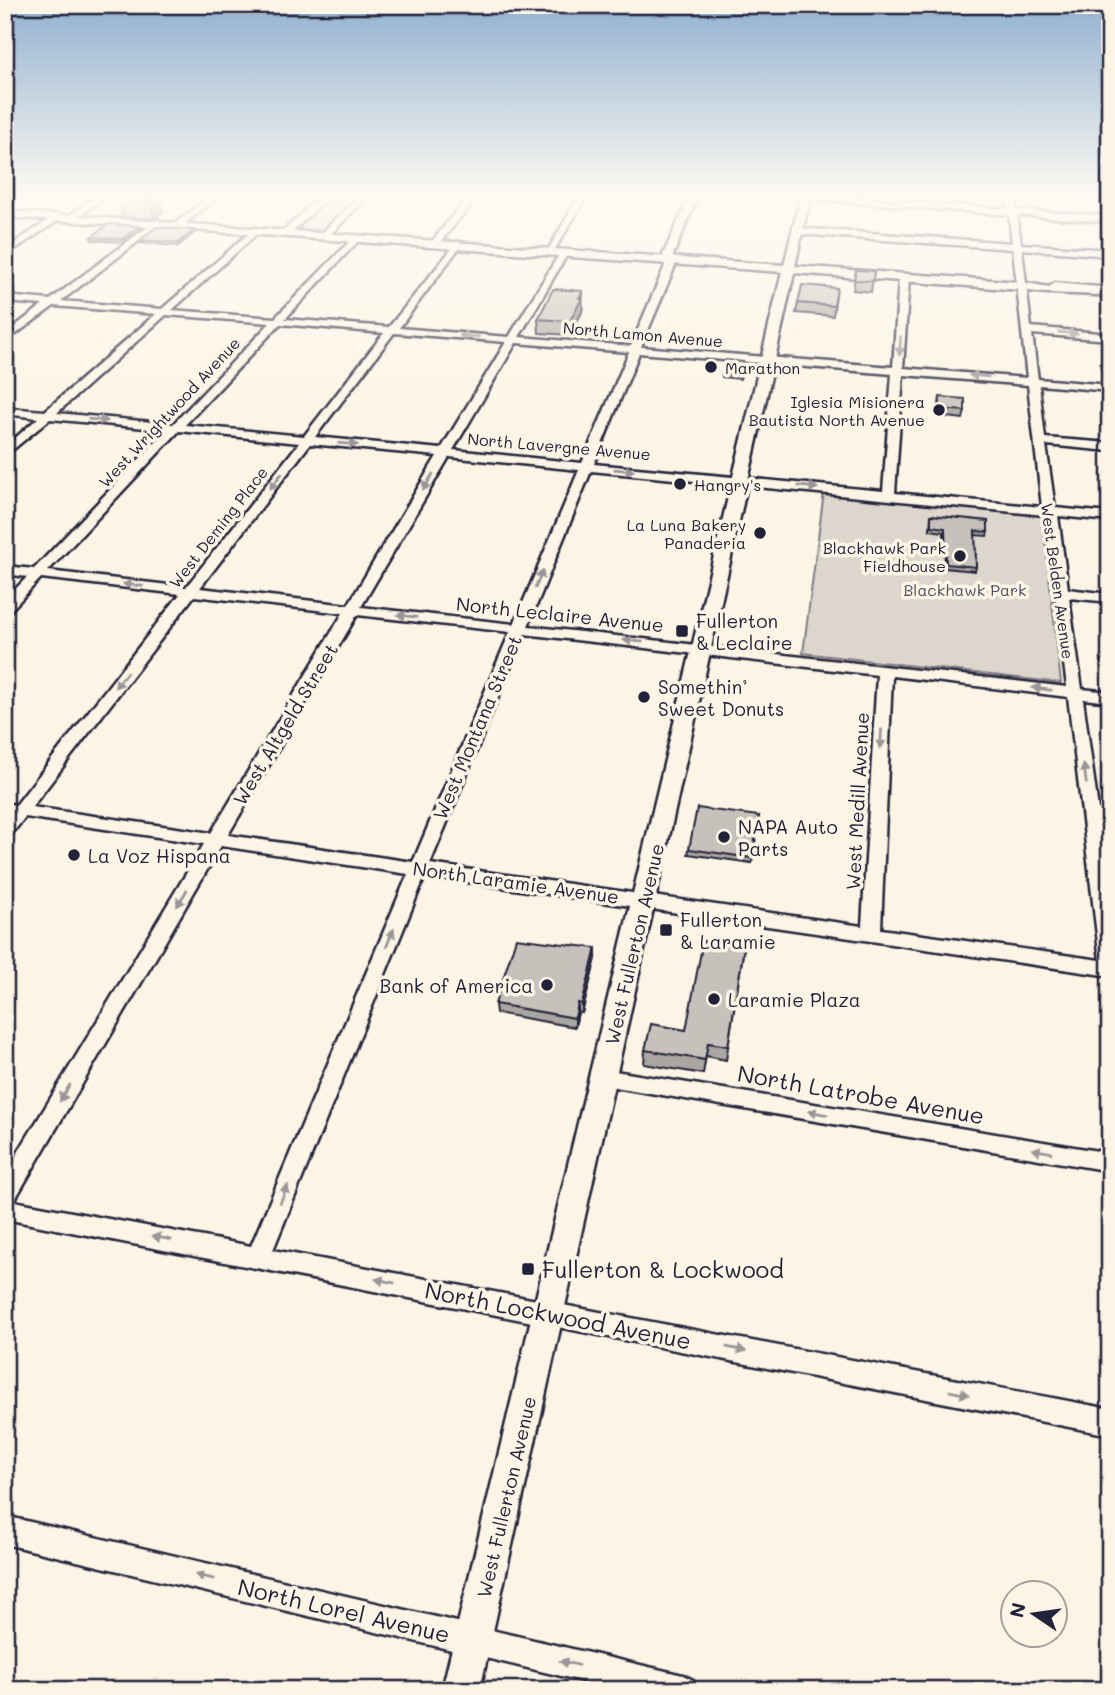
<svg xmlns="http://www.w3.org/2000/svg" width="1115" height="1695" font-family="Mali,sans-serif">
<style>
.green{fill:#dcd6cc;stroke:#7f7c84;stroke-width:2}
.lines{fill:none;stroke-linecap:round;stroke-linejoin:round}
.minor-casing{stroke:#22223b;stroke-width:5}
.major-casing{stroke:#22223b;stroke-width:5}
.minor{fill:#fcf5e5;fill-rule:evenodd}
.major{fill:#fcf5e5;fill-rule:evenodd}
.wall{fill:#aaa6a1;stroke:#22223b;stroke-width:2}
.shaded-wall{fill:#8b8783;stroke:#22223b;stroke-width:2}
.building{fill:#c6c1bb;stroke:#22223b;stroke-width:2}
.oneway{fill:#9a9698}
.poi-dot{fill:#22223b;stroke:#fcf5e5;stroke-width:2.5}
.labels{text-anchor:middle;dominant-baseline:central;stroke-width:7;stroke-linejoin:round;paint-order:stroke}
.far-street-label{font-size:16px;fill:#22223b;stroke:#fcf5e5}
.far-poi-label{font-size:16px;fill:#22223b;stroke:#fcf5e5;text-anchor:end}
.far-park-label{font-size:16px;fill:#504f5f;stroke:#fcf5e5}
.street-label{font-size:19px;fill:#22223b;stroke:#fcf5e5}
.poi-label{font-size:19px;fill:#22223b;stroke:#fcf5e5;text-anchor:start}
.near-street-label{font-size:23px;fill:#22223b;stroke:#fcf5e5}
.near-poi-label{font-size:23px;fill:#22223b;stroke:#fcf5e5;text-anchor:start}
</style>
<rect width="100%" height="100%" fill="#fcf5e5"/>
<filter id="ink" filterUnits="userSpaceOnUse"><feTurbulence type="fractalNoise" baseFrequency=".0143" numOctaves="2"/><feDisplacementMap in="SourceGraphic" scale="14" xChannelSelector="R" yChannelSelector="G"/><feConvolveMatrix kernelMatrix="1 2 1 2 8 2 1 2 1" color-interpolation-filters="sRGB"/></filter>
<g filter="url(#ink)">
<!-- green -->
<path class="green" d="M327 198H354L322 230 295 228Z
M824 492 1042 513 1061 683 803 653Z"/>
<g class="lines">
<!-- minor casing -->
<g class="minor-casing">
<path id="minor" d="M94 198H104L74 220H68V216Z
M207 198H216L178 230H172V226Z
M318 198H327L289 235H283V231Z
M357 198H366L327 238H321V234Z
M467 198H476L439 244H433V240Z
M578 198H586L552 254H546Z
M689 198H697L673 255 675 266 641 347 893 367 899 278 904 275 909 278 903 368 1027 378 1013 249 797 234 793 231 797 228 1012 243 1009 215 802 198H846L1008 209 1007 198H1015L1017 210 1110 216V222L1017 215 1021 244 1110 250V256L1022 249 1031 327 1110 334V340L1032 334 1038 379 1110 385V391L1039 385 1045 438 1110 443V451L1046 445 1055 508 1110 513V521L1058 516 1068 589 1110 594V602L1069 598 1082 689 1110 692V702L1083 699 1098 809 1110 810V822L1100 821 1110 892V976L425 876 273 1250 1110 1409V1435L5 1219V1174L204 844 25 817 11 835 5 837V819L8 815H5V803L16 805 180 594 41 578 10 611 5 612V600L27 577 5 574V566L34 569 167 430 50 419 5 456V447L38 418 5 414V408L45 411 156 314 54 306 5 342V334L43 305 5 302V296L50 300 158 219 161 224 61 301 162 309 255 228 258 233 172 310 275 318 356 235 359 236V240L285 319 389 327 458 241 462 244 399 328 509 337 560 253 564 250 568 253 519 337 631 346 665 266 663 255ZM166 315 270 323 173 424 57 413ZM280 324 384 333 304 436 185 425ZM394 333 506 342 441 449 315 437ZM516 343 629 352 582 463 453 450ZM639 353 892 374 883 491 594 464ZM903 375 1028 385 1042 507 895 493ZM179 431 299 443 186 587 48 571ZM310 444 437 456 348 605 200 588ZM449 457 579 470 514 624 361 607ZM591 471 1045 515 1067 687 528 626ZM194 596 343 613 211 833 32 807ZM357 615 510 632 413 862 228 835ZM524 634 877 675 862 926 430 864ZM892 676 1068 697 1100 960 881 929ZM221 846 408 874 251 1246 14 1201Z
M56 215 63 217 5 256V249Z
M603 1069 1110 1153V1171L603 1085 596 1083 593 1077 596 1071Z
M5 1516 683 1675 693 1680 698 1690H620L5 1544Z"/>
</g>
<!-- major casing -->
<g class="major-casing">
<path id="major" d="M800 198H810L795 266 1021 282 1049 287 1055 283 1110 288V296C1080 293 1051 295 1021 290L794 273 480 1690H442L782 272 5 217V211L784 265Z"/>
</g>
<!-- minor -->
<use href="#minor" class="minor"/>
<!-- major -->
<use href="#major" class="major"/>
</g>
<!-- wall -->
<path class="wall" d="M119 198H161L163 211 154 219 123 217Z
M139 226 140 229 123 242 92 240 91 237Z
M194 233 178 246 140 243V240Z
M856 270 874 271 871 292 853 290Z
M837 288 833 316 796 313 798 303Z
M583 305 582 312 570 335 539 333 538 319Z
M744 365 740 379 722 377V374Z
M940 397 965 411 963 419 939 416V404Z
M931 515 988 532 987 536 975 535 976 567 975 571 945 568 944 532 930 530Z
M759 816 752 863 688 854 689 849Z
M744 947 726 1060 706 1056 703 1074 644 1064 645 1050 686 1030Z
M596 958 582 1013 578 1012 575 1027 496 1013 495 1004Z"/>
<!-- shaded-wall -->
<path class="shaded-wall" d="M153 198H161L163 211 154 219 150 200Z
M139 226 140 229 123 242 122 239Z
M194 230V233L178 246V243Z
M583 291 582 312 570 335V321Z
M596 948V958L582 1013V1004Z
M578 1003V1012L575 1027V1018Z"/>
<!-- building -->
<path class="building" d="M120 198H153L150 200Z
M109 224 139 226 122 239 91 237Z
M156 227 194 230 178 243 140 240Z
M856 270 874 271 873 281 854 280Z
M802 285 837 288 834 306 798 303Z
M553 289 583 291 579 298H582L570 321 538 319Z
M726 360 744 362 741 375 722 374Z
M940 397 965 399V411L940 409Z
M931 515 988 521V532L975 531 976 567 946 564 945 528 931 526Z
M697 808 759 816 752 858 689 849Z
M516 938 596 948 582 1004 578 1003 575 1018 495 1004Z
M703 941 744 947 728 1046 708 1043 705 1060 645 1050 651 1024 686 1030Z"/>
<!-- one-way arrows -->
<defs><path id="oneway-solid" d="M-6-.8H1V-3.2L6.5 0L1 3.2V.8H-6Z" transform="scale(1.75)"/></defs>
<g class="oneway">
<use href="#oneway-solid" transform="translate(1068 333) rotate(5)"/>
<use href="#oneway-solid" transform="translate(469 336) rotate(-175)"/>
<use href="#oneway-solid" transform="translate(900 346) rotate(94)"/>
<use href="#oneway-solid" transform="translate(979 376) rotate(-175)"/>
<use href="#oneway-solid" transform="translate(98 420) rotate(5)"/>
<use href="#oneway-solid" transform="translate(348 444) rotate(5)"/>
<use href="#oneway-solid" transform="translate(624 470) rotate(5)"/>
<use href="#oneway-solid" transform="translate(276 481) rotate(128)"/>
<use href="#oneway-solid" transform="translate(428 482) rotate(121)"/>
<use href="#oneway-solid" transform="translate(808 487) rotate(6)"/>
<use href="#oneway-solid" transform="translate(539 579) rotate(-67)"/>
<use href="#oneway-solid" transform="translate(133 585) rotate(-174)"/>
<use href="#oneway-solid" transform="translate(407 616) rotate(-173)"/>
<use href="#oneway-solid" transform="translate(633 641) rotate(-174)"/>
<use href="#oneway-solid" transform="translate(121 680) rotate(128)"/>
<use href="#oneway-solid" transform="translate(1042 689) rotate(-173)"/>
<use href="#oneway-solid" transform="translate(881 739) rotate(93)"/>
<use href="#oneway-solid" transform="translate(1085 774) rotate(-98)"/>
<use href="#oneway-solid" transform="translate(182 898) rotate(121)"/>
<use href="#oneway-solid" transform="translate(390 938) rotate(-68)"/>
<use href="#oneway-solid" transform="translate(65 1093) rotate(121)"/>
<use href="#oneway-solid" transform="translate(818 1113) rotate(-170)"/>
<use href="#oneway-solid" transform="translate(1042 1151) rotate(-170)"/>
<use href="#oneway-solid" transform="translate(284 1194) rotate(-67)"/>
<use href="#oneway-solid" transform="translate(162 1238) rotate(-169)"/>
<use href="#oneway-solid" transform="translate(385 1281) rotate(-169)"/>
<use href="#oneway-solid" transform="translate(736 1349) rotate(11)"/>
<use href="#oneway-solid" transform="translate(959 1393) rotate(11)"/>
<use href="#oneway-solid" transform="translate(205 1577) rotate(-167)"/>
<use href="#oneway-solid" transform="translate(569 1663) rotate(-167)"/>
</g>
</g>
<!-- sky -->
<linearGradient id="sky" x2="0" y2="1"><stop stop-color="#92b1d0"/><stop offset="0.45" stop-color="#fefaf3"/><stop offset="1" stop-color="#fefaf3" stop-opacity="0"/></linearGradient>
<rect width="1115" height="436" fill="url(#sky)"/>
<!-- markers -->
<g class="poi-dot">
<circle cx="711" cy="367" r="7"/>
<circle cx="939" cy="410" r="7"/>
<circle cx="680" cy="484" r="7"/>
<circle cx="760" cy="533" r="7"/>
<circle cx="960" cy="556" r="7"/>
<rect x="675" y="624" width="14" height="14" rx="3.5"/>
<circle cx="644" cy="697" r="7"/>
<circle cx="724" cy="837" r="7"/>
<circle cx="74" cy="855" r="7"/>
<rect x="659" y="923" width="14" height="14" rx="3.5"/>
<circle cx="547" cy="985" r="7"/>
<circle cx="714" cy="999" r="7"/>
<rect x="521" y="1262" width="14" height="14" rx="3.5"/>
</g>
<g class="labels">
<!-- far-street labels -->
<g class="far-street-label">
<text transform="translate(643 334) rotate(5)">North Lamon Avenue</text>
<text transform="translate(169 412) rotate(-47)">West Wrightwood Avenue</text>
<text transform="translate(559 446) rotate(5)">North Lavergne Avenue</text>
<text transform="translate(218 527) rotate(-52)">West Deming Place</text>
<text transform="translate(1058 581) rotate(82)">West Belden Avenue</text>
</g>
<!-- far-poi labels -->
<g class="far-poi-label">
<text x="725" y="367" text-anchor="start">Marathon</text>
<text x="925" y="401">Iglesia Misionera<tspan x="925" dy="18">Bautista North Avenue</tspan></text>
<text x="694" y="484" text-anchor="start">Hangry's</text>
<text x="746" y="524">La Luna Bakery<tspan x="746" dy="18">Panaderia</tspan></text>
<text x="946" y="547">Blackhawk Park<tspan x="946" dy="18">Fieldhouse</tspan></text>
</g>
<!-- far-park labels -->
<g class="far-park-label">
<text x="965" y="589">Blackhawk Park</text>
</g>
<!-- street labels -->
<g class="street-label">
<text transform="translate(560 614) rotate(6)">North Leclaire Avenue</text>
<text transform="translate(285 724) rotate(-59)">West Altgeld Street</text>
<text transform="translate(477 727) rotate(-67)">West Montana Street</text>
<text transform="translate(857 801) rotate(-87)">West Medill Avenue</text>
<text transform="translate(516 882) rotate(8)">North Laramie Avenue</text>
<text transform="translate(634 944) rotate(-77)">West Fullerton Avenue</text>
<text transform="translate(506 1497) rotate(-77)">West Fullerton Avenue</text>
</g>
<!-- poi labels -->
<g class="poi-label">
<text x="696" y="620">Fullerton<tspan x="696" dy="22">&amp; Leclaire</tspan></text>
<text x="658" y="686">Somethin’<tspan x="658" dy="22">Sweet Donuts</tspan></text>
<text x="738" y="826">NAPA Auto<tspan x="738" dy="22">Parts</tspan></text>
<text x="88" y="855">La Voz Hispana</text>
<text x="680" y="919">Fullerton<tspan x="680" dy="22">&amp; Laramie</tspan></text>
<text x="533" y="985" text-anchor="end">Bank of America</text>
<text x="728" y="999">Laramie Plaza</text>
</g>
<!-- near-street labels -->
<g class="near-street-label">
<text transform="translate(861 1094) rotate(10)">North Latrobe Avenue</text>
<text transform="translate(558 1315) rotate(11)">North Lockwood Avenue</text>
<text transform="translate(344 1610) rotate(13)">North Lorel Avenue</text>
</g>
<!-- near-poi labels -->
<g class="near-poi-label">
<text x="542" y="1269">Fullerton &amp; Lockwood</text>
</g>
</g>
<!-- margin -->
<rect width="1115" height="1695" fill="none" stroke="#fcf5e5" stroke-width="28"/>
<rect x="14" y="14" width="1087" height="1667" fill="none" stroke="#22223b" stroke-width="2.5" filter="url(#ink)"/>
<!-- north arrow -->
<g transform="translate(1034 1614) rotate(283)"><circle r="33" fill="#fcf5e5" stroke="#a5a1a1" stroke-width="2"/>
<path d="M0-5L12 26L0 18L-12 26Z" fill="#22223b"/>
<text y="-10" font-size="19" font-weight="bold" text-anchor="middle" fill="#22223b">N</text>
</g>
</svg>
